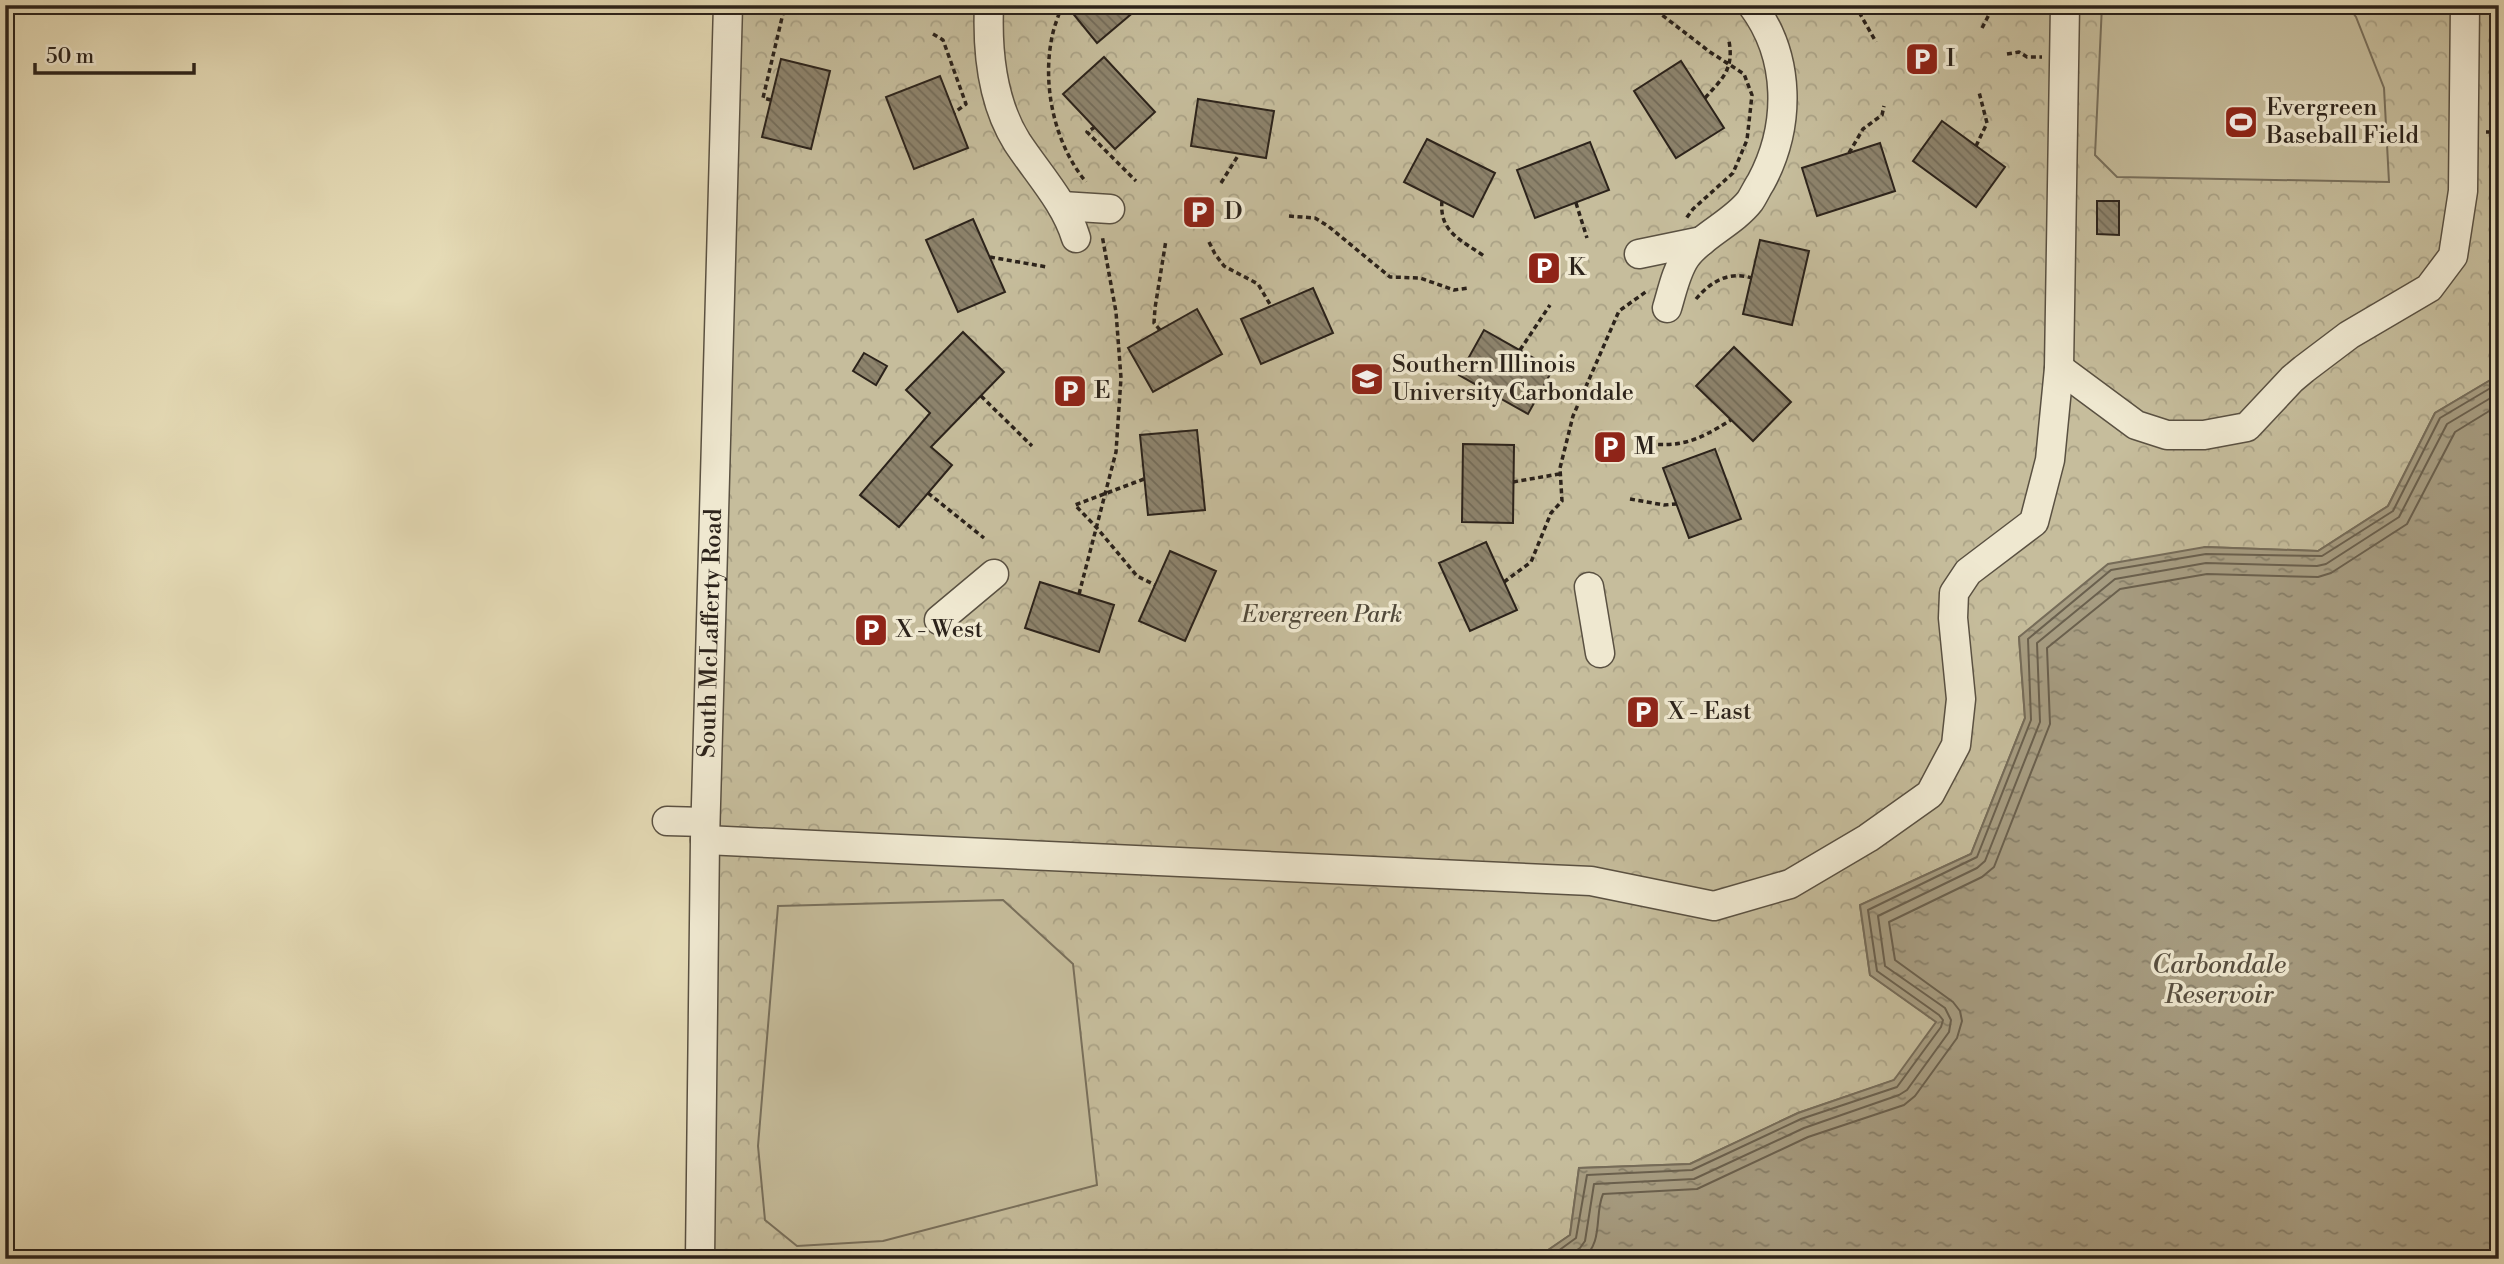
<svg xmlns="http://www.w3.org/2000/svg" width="2504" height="1264" font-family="'Libre Bodoni',serif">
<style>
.park{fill:url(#park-crowns);stroke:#79705c;stroke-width:2}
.pitch{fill:#c6bd9c;stroke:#79705c;stroke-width:2}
.water{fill:url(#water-ripples);stroke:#766c59;stroke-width:2}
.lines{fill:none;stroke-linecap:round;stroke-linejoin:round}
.shore{stroke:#6a604e;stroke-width:2}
.building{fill:url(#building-back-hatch);stroke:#2c231b;stroke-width:2}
.minor-casing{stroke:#5a5142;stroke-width:31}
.path{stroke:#2c231b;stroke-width:3.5;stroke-dasharray:5 3.5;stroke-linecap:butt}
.minor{stroke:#efe8d0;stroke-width:28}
.labels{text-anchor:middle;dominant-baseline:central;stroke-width:7;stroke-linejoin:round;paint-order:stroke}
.poi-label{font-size:24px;fill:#2c231b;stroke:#efe8d0;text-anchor:start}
.park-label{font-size:24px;font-style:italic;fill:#524a3b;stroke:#efe8d0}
.street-label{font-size:24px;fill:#2c231b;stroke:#efe8d0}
.water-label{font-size:26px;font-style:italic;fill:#574e3f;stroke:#efe8d0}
</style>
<defs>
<pattern id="park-crowns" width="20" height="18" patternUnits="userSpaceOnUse" patternTransform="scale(1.75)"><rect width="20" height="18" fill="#c6bd9c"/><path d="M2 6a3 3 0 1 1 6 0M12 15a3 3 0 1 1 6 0" fill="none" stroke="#aaa286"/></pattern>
<pattern id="water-ripples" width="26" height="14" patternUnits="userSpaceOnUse" patternTransform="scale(1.75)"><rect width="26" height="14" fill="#a79d82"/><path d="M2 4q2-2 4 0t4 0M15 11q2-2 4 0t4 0" fill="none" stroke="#88806a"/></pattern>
<pattern id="building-back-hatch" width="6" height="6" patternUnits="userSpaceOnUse" patternTransform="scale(1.75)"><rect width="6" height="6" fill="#8d836c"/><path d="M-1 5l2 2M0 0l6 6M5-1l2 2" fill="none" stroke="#736b58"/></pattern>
</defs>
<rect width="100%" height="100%" fill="#e6dcb7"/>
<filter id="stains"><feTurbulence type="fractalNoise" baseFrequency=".00286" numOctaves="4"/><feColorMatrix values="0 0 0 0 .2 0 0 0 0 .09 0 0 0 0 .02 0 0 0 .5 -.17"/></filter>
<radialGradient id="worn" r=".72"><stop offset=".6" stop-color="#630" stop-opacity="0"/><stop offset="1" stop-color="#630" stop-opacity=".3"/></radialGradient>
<!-- park -->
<path class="park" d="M728 5H2499V375L2435 413 2388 506 2318 551 2205 547 2019 637 2025 718 1971 854 1860 905 1870 975 1937 1022 1895 1080 1798 1113 1690 1164 1579 1168 1570 1235 1535 1259H700Z"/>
<!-- pitch -->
<path class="pitch" d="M2102 5H2347L2356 17 2384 88 2389 182 2117 177 2095 155Z
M1003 900 1073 964 1097 1185 883 1241 797 1246 765 1220 758 1146 778 906Z"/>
<!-- water -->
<path class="water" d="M2499 375V1259H1535L1570 1235 1579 1168 1690 1164 1798 1113 1894 1080 1936 1022 1870 975 1860 905 1971 854 2025 718 2019 637 2108 564 2205 547 2318 551 2388 506 2435 413Z"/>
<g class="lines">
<!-- shore -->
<path class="shore" d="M1547 1259 1576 1238 1587 1175 1692 1170 1801 1119 1897 1087 1941 1027 1943 1020 1939 1015 1877 971 1868 910 1977 857 2031 720 2028 639 2111 570 2206 554 2322 556 2393 511 2440 418 2499 383
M1563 1259 1580 1248 1585 1241 1594 1184 1694 1179 1804 1128 1899 1095 1907 1090 1949 1032 1951 1020 1945 1008 1885 966 1878 916 1977 868 1985 861 2040 722 2037 643 2115 579 2206 563 2317 566 2326 564 2399 517 2447 424 2499 393
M1582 1259C1604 1243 1594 1215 1603 1194L1697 1189 1808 1137 1904 1105 1915 1096 1957 1038 1962 1021 1960 1011 1953 1002 1895 960 1889 922 1982 877 1994 867 2050 724 2047 648 2120 589 2207 574 2318 577 2331 573 2407 524 2455 432 2499 405"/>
</g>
<!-- building -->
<path class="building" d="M1066 5H1142L1097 43Z
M1104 57 1155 112 1115 149 1063 94Z
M781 59 830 71 811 149 762 137Z
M1681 61 1724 128 1676 158 1634 91Z
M940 76 968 148 914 169 886 97Z
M1198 99 1274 111 1266 158 1191 146Z
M1942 121 2005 167 1976 207 1913 161Z
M1427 139 1495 173 1473 217 1404 182Z
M1590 142 1609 190 1535 218 1517 170Z
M1880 143 1895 191 1817 216 1802 168Z
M2097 201H2119V235L2097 234Z
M973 219 1005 292 958 312 926 240Z
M1760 240 1809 251 1792 325 1743 314Z
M1313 288 1333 333 1261 364 1241 319Z
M1197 309 1222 354 1153 392 1128 348Z
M1484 330 1553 369 1528 414 1459 375Z
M963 332 1004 372 931 447 952 465 899 527 860 495 930 413 906 390Z
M1734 347 1791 402 1753 441 1696 386Z
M864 353 887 366 876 385 853 371Z
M1197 430 1205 510 1148 515 1140 435Z
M1463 444 1514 445 1513 523 1462 522Z
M1715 449 1741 519 1689 538 1663 468Z
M1486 542 1517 610 1470 631 1439 563Z
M1170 551 1216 571 1185 641 1139 621Z
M1040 582 1114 605 1099 652 1025 628Z"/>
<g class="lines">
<!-- minor casing -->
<g class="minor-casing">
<g id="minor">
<path d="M989 5C987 51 992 102 1017 142 1038 174 1065 202 1076 238"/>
<path d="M1062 206 1110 209"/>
<path d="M1639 254 1702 241"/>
<path d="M1667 308C1672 292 1676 271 1686 257 1702 235 1733 223 1750 201 1754 195 1757 188 1761 182 1791 126 1791 57 1752 5"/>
<path d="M2059 368 2136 425 2167 435H2204L2247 427 2292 379 2304 369 2349 335 2429 288 2453 256 2463 191 2465 5"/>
<path d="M1589 587 1600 653"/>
<path d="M939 620 994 574"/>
<path d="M667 821 705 822"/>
<path d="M705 840 1591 881 1714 906 1790 884 1868 838 1930 794 1956 745 1961 699 1953 618 1954 593 1968 572 2034 522 2050 460 2059 368 2065 5"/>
<path id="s1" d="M700 1259 705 840 728 5"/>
</g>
</g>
<!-- path -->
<path class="path" d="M1062 5C1059 15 1054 26 1052 37 1042 85 1054 143 1086 182
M1649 5 1710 52 1744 74 1752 95 1747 140 1733 173 1693 209 1685 220
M1855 5 1876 42
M1982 28 1994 5
M933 34 943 40 966 104 954 113
M2007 54 2019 52 2027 57H2042
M1705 98C1723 78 1734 69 1729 41
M771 100 763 98 785 5
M1095 127 1087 132 1136 181
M2486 132H2499
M1976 146 1987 123 1979 92
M1849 153 1863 129 1882 115 1884 106
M1221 183 1239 154
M1442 201C1439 232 1461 240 1484 256
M1576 203 1587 238
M1289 216 1315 218 1328 226 1390 277 1420 278 1454 290 1468 288
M1209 242 1215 254 1224 266 1258 284 1271 306
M990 257 1047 267
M1696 299C1711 281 1729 271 1752 278
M1160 330 1154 323 1155 308 1166 240
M1520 350 1550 305
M981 396 1032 446
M1641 443C1682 448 1697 441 1731 420
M1144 479 1075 505 1097 528 1137 576 1155 585
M1513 482 1559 474
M928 493 984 538
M1630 499 1664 505 1676 504
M1504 582 1531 562 1551 513 1562 501 1560 468 1573 416 1619 311 1647 291
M1079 594 1116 452 1121 378 1116 312 1102 235"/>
<!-- minor -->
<use href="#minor" class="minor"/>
</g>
<!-- icons -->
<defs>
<g id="parking-square" transform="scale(1.75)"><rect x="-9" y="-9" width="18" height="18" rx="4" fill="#8f2418" stroke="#efe8d0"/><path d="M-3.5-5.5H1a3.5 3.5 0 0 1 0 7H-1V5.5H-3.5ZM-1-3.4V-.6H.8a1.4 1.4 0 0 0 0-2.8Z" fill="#fff"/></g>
<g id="stadium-square" transform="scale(1.75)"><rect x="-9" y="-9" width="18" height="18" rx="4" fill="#8f2418" stroke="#efe8d0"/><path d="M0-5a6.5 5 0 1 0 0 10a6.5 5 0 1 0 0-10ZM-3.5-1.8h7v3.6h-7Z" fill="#fff"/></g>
<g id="university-square" transform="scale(1.75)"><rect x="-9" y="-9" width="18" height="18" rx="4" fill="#8f2418" stroke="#efe8d0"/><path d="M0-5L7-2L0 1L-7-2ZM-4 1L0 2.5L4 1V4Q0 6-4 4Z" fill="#fff"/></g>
</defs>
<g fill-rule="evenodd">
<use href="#parking-square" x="1922" y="59"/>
<use href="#stadium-square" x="2241" y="122"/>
<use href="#parking-square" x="1199" y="212"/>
<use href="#parking-square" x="1544" y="268"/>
<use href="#university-square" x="1367" y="379"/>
<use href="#parking-square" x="1070" y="391"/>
<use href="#parking-square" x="1610" y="447"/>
<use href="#parking-square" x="871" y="630"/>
<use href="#parking-square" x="1643" y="712"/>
</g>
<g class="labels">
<!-- poi labels -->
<g class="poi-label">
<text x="1946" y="59">I</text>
<text x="2266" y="108">Evergreen<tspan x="2266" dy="28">Baseball Field</tspan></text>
<text x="1224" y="212">D</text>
<text x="1568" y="268">K</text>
<text x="1392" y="365">Southern Illinois<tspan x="1392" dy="28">University Carbondale</tspan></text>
<text x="1094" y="391">E</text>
<text x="1634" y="447">M</text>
<text x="896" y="630">X - West</text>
<text x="1668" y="712">X - East</text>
</g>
<!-- park labels -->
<g class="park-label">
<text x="1322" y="615">Evergreen Park</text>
</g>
<!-- street labels -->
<g class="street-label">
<text stroke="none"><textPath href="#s1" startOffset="626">South McLafferty Road</textPath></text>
</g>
<!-- water labels -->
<g class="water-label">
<text x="2219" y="965">Carbondale<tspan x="2219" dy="30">Reservoir</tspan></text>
</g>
</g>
<!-- margin -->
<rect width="2504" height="1264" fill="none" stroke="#e6dcb7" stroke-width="28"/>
<rect x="7" y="7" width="2490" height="1250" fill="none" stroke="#2c231b" stroke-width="3.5"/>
<rect x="14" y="14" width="2476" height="1236" fill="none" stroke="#2c231b" stroke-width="2"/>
<!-- scale -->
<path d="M35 63v10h159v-10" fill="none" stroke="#2c231b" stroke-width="3.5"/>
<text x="46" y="63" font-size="21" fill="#2c231b" stroke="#efe8d0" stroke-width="5" paint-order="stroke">50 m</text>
<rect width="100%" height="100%" filter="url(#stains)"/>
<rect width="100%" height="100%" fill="url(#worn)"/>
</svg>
